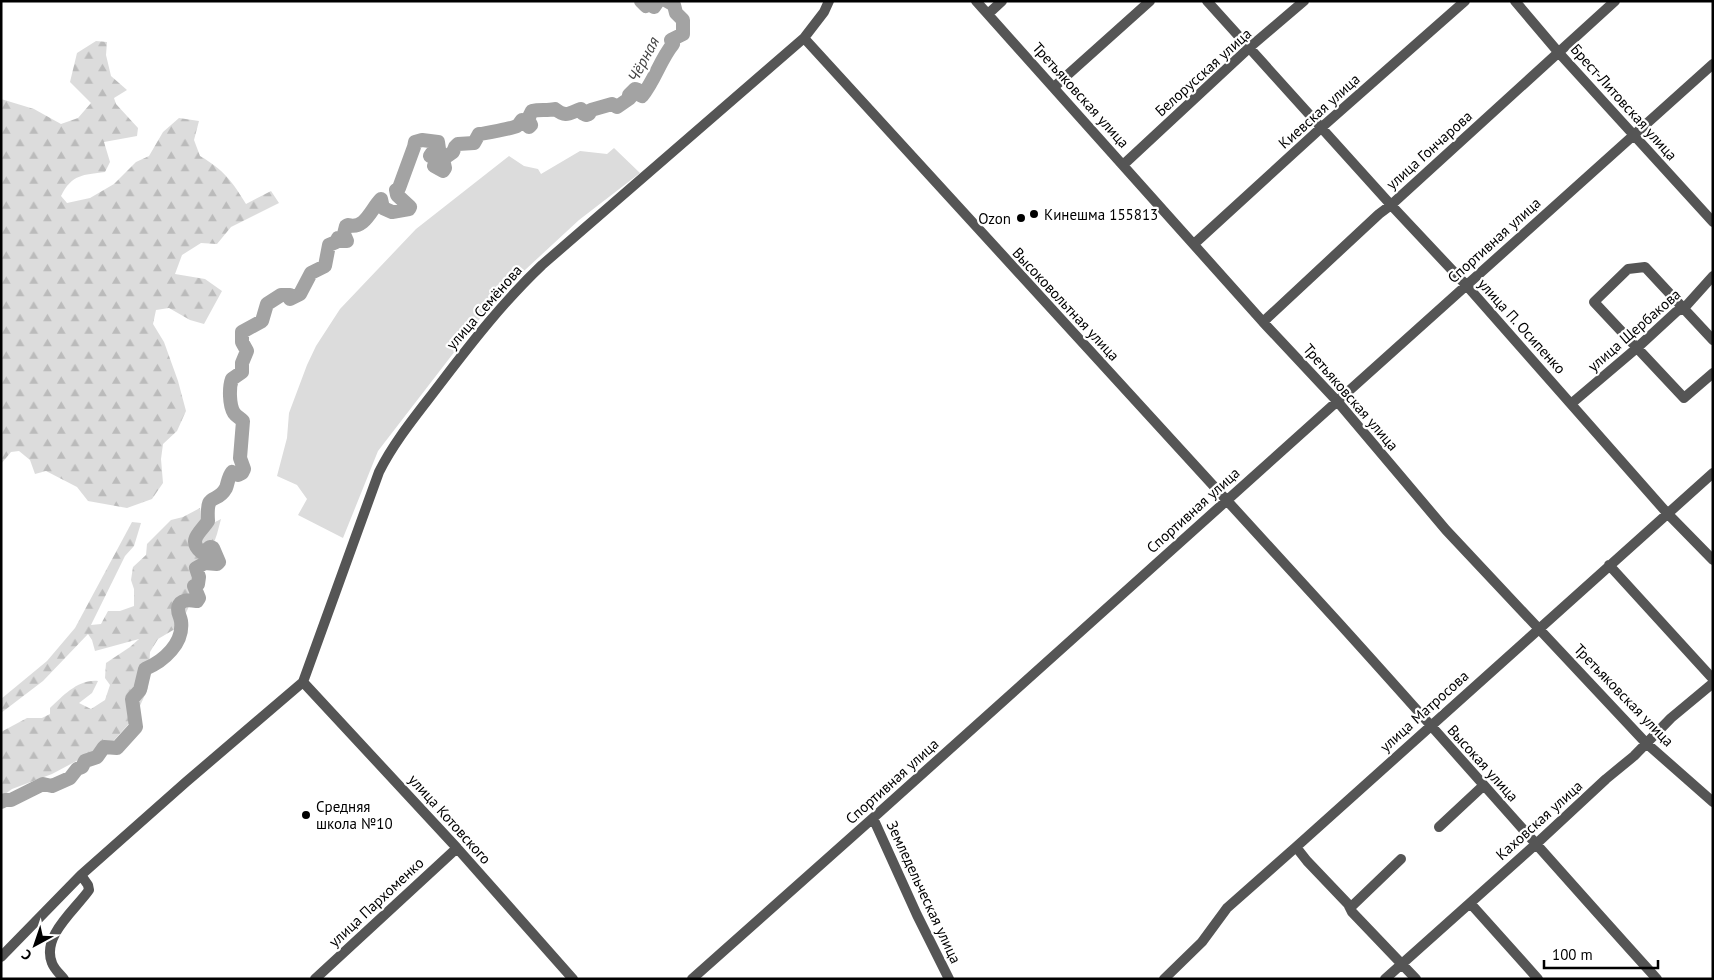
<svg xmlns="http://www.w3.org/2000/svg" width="1714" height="980" font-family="'PT Sans',sans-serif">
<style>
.forest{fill:url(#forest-firs)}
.garden{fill:#dcdcdc}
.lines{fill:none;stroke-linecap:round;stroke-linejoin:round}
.river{stroke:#a3a3a3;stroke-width:14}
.minor{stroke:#555;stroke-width:10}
.poi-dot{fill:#000;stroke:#fff;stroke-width:2}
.labels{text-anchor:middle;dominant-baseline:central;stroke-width:4.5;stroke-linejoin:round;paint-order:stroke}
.street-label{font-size:15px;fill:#000;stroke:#fff}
.poi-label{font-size:15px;fill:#000;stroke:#fff;text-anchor:start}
.water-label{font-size:16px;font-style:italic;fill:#444;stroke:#fff}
</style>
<defs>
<pattern id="forest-firs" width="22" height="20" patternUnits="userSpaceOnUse" patternTransform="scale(1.25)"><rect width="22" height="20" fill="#dcdcdc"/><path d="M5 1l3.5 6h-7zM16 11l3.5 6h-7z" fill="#bbb"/></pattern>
</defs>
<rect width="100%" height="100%" fill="#fff"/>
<!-- forest -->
<path class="forest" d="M96 41 107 42 106 55 111 76 127 90 114 98 116 104 138 128 137 136 104 142 110 162 105 172C83 175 72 174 61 196L67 203 90 198 114 184 136 162 149 156 163 132 179 118 199 121 194 140 200 156C224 170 232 181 246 204L271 191 279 203 231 227 217 244 201 243 182 255 175 274 205 279 222 291 204 324 190 320 169 308 156 310 153 324 164 342 178 381 186 411 177 431 163 444 161 459 163 483 152 499 127 508 88 501 77 487 46 471 35 474 30 460 19 451 11 452 1 464V99L34 109 61 124 78 118 91 103 70 82 77 53Z
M200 508 202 529 221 519 217 534 201 580 180 626 158 639 150 652 148 688 135 717 108 747 82 758 52 774 12 789 1 797V732L27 718H42L50 714V708C63 696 78 679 98 681L92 693 79 703 91 709 105 700 110 685 105 678 106 663 130 647 139 639 95 651 92 640 88 634 43 681 1 713V699L47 661 75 628 132 522 141 523 134 546 125 556 91 625 101 624 108 611H120L134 606V589L131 580 133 567 146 555 147 544 171 520 183 517Z"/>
<!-- garden -->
<path class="garden" d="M614 148 640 173 579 220 499 294 378 451 343 538 298 515 307 499 297 485 277 476 287 438 289 413 307 365 316 346 340 309 416 229 509 156 524 166 538 169 541 174 580 151 607 154Z"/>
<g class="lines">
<!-- river -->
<path class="river" d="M641 1 646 6 649 4 654 7 658 1
M1 802 5 800H11L43 784 52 786 70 778 77 769 82 767 85 761 97 757 104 747 117 748 136 727 132 699 140 690 145 669C164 661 184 643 181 621 180 615 176 611 179 605 182 599 191 600 197 601L199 598 194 586 198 584 199 577 196 568 205 563 217 564 219 562 213 548 210 547 204 552H201C187 540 201 532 208 521 206 489 216 506 226 488 228 483 228 477 232 472L238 475 242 473 244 469 240 458 243 421C240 418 236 416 234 413 229 405 229 387 232 379L242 372V363L247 351 242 342V332L262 321 267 304 281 295H290V299L300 294 311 273 325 266 329 245 336 242 338 238 342 241H347L344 234 346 226 348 225C365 230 371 209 381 199L383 208 392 212 409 209 410 207 397 195 396 190 399 188 414 147 415 142 422 140 438 142 439 149 432 153 430 156 438 159 434 166 443 171 445 168 443 159 453 152 455 147 458 144 474 143 479 134C483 134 513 128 517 126 519 125 520 122 522 120L529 127 531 125 528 119 532 111C540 109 547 111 555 109 567 118 569 113 581 109L582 113 586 115 589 114 591 110 612 104 617 107 630 98 629 95 635 89 638 90 640 95 642 96C655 80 660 60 673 44L671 40 683 34V20L676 13 674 5 667 1"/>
<!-- minor -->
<path class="minor" d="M976 1 1263 322 1337 401 1446 530 1646 743 1713 802
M1207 1 1391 205 1467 286 1667 513 1713 560
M1515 1 1559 53 1713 222
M988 14 1002 1
M804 38C981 233 1160 427 1338 622 1445 740 1550 861 1657 979
M1054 87 1150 1
M1123 165 1250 47 1304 1
M1194 244 1322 127 1465 1
M1263 322 1379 214 1391 205 1615 1
M1713 340 1645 267 1628 269 1594 302 1684 398 1713 373
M1572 403 1638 347 1676 312 1686 306 1713 276
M1609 565 1713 679
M303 682 457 848 573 979
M873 818 917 915 949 979
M1439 827 1483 786
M1296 847 1307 861 1348 904 1352 912 1416 979
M1470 903 1538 979
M1350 908 1401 859
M1 957 81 875 186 782 303 682 379 472C395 440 418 413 440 384 472 342 504 301 542 265L804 38 824 12 829 1
M64 979C60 974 54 969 52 963 41 936 76 909 89 890L88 885 81 875
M315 979 457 848
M692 979 873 818 1713 64
M1164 979 1202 942 1227 908 1296 847 1713 473
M1385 979 1535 845 1606 779 1634 756 1671 718 1713 683"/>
</g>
<!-- markers -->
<g class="poi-dot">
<circle cx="1034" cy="214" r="5"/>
<circle cx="1021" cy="218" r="5"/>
<circle cx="306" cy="815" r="5"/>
</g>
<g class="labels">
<!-- street labels -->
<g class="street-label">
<text transform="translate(1203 72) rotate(-42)">Белорусская улица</text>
<text transform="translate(1081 95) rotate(48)">Третьяковская улица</text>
<text transform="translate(1624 102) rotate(48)">Брест-Литовская улица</text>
<text transform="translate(1319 111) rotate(-42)">Киевская улица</text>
<text transform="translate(1429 150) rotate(-42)">улица Гончарова</text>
<text transform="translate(1494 240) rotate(-42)">Спортивная улица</text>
<text transform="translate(1066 304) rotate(47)">Высоковольтная улица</text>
<text transform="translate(484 307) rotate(-49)">улица Семёнова</text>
<text transform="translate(1522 326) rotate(48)">улица П. Осипенко</text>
<text transform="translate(1634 330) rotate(-41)">улица Щербакова</text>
<text transform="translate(1351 397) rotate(49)">Третьяковская улица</text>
<text transform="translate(1193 510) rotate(-42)">Спортивная улица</text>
<text transform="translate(1624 695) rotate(46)">Третьяковская улица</text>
<text transform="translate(1424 711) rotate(-42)">улица Матросова</text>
<text transform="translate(1483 763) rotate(48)">Высокая улица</text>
<text transform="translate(892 781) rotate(-42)">Спортивная улица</text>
<text transform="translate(450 819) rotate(48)">улица Котовского</text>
<text transform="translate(1539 820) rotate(-42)">Каховская улица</text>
<text transform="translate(924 892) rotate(65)">Земледельческая улица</text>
<text transform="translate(376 902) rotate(-43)">улица Пархоменко</text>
</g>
<!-- poi labels -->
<g class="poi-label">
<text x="1044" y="214">Кинешма 155813</text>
<text x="1011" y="218" text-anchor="end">Ozon</text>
<text x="316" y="806">Средняя<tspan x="316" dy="17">школа №10</tspan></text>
</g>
<!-- water labels -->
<g class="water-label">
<text transform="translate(643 59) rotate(-62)">Чёрная</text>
</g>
</g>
<!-- border -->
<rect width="1714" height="980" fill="none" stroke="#000000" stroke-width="5"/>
<!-- north arrow -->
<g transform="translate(35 945) rotate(220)" stroke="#ffffff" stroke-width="4" paint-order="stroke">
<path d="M0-4L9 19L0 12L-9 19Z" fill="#000000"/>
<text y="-8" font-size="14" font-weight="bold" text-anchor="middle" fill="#000000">С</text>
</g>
<!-- scale -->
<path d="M1544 960v8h114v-8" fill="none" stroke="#000000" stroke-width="2.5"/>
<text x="1552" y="960" font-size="15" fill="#000000" stroke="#ffffff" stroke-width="4" paint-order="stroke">100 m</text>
</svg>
